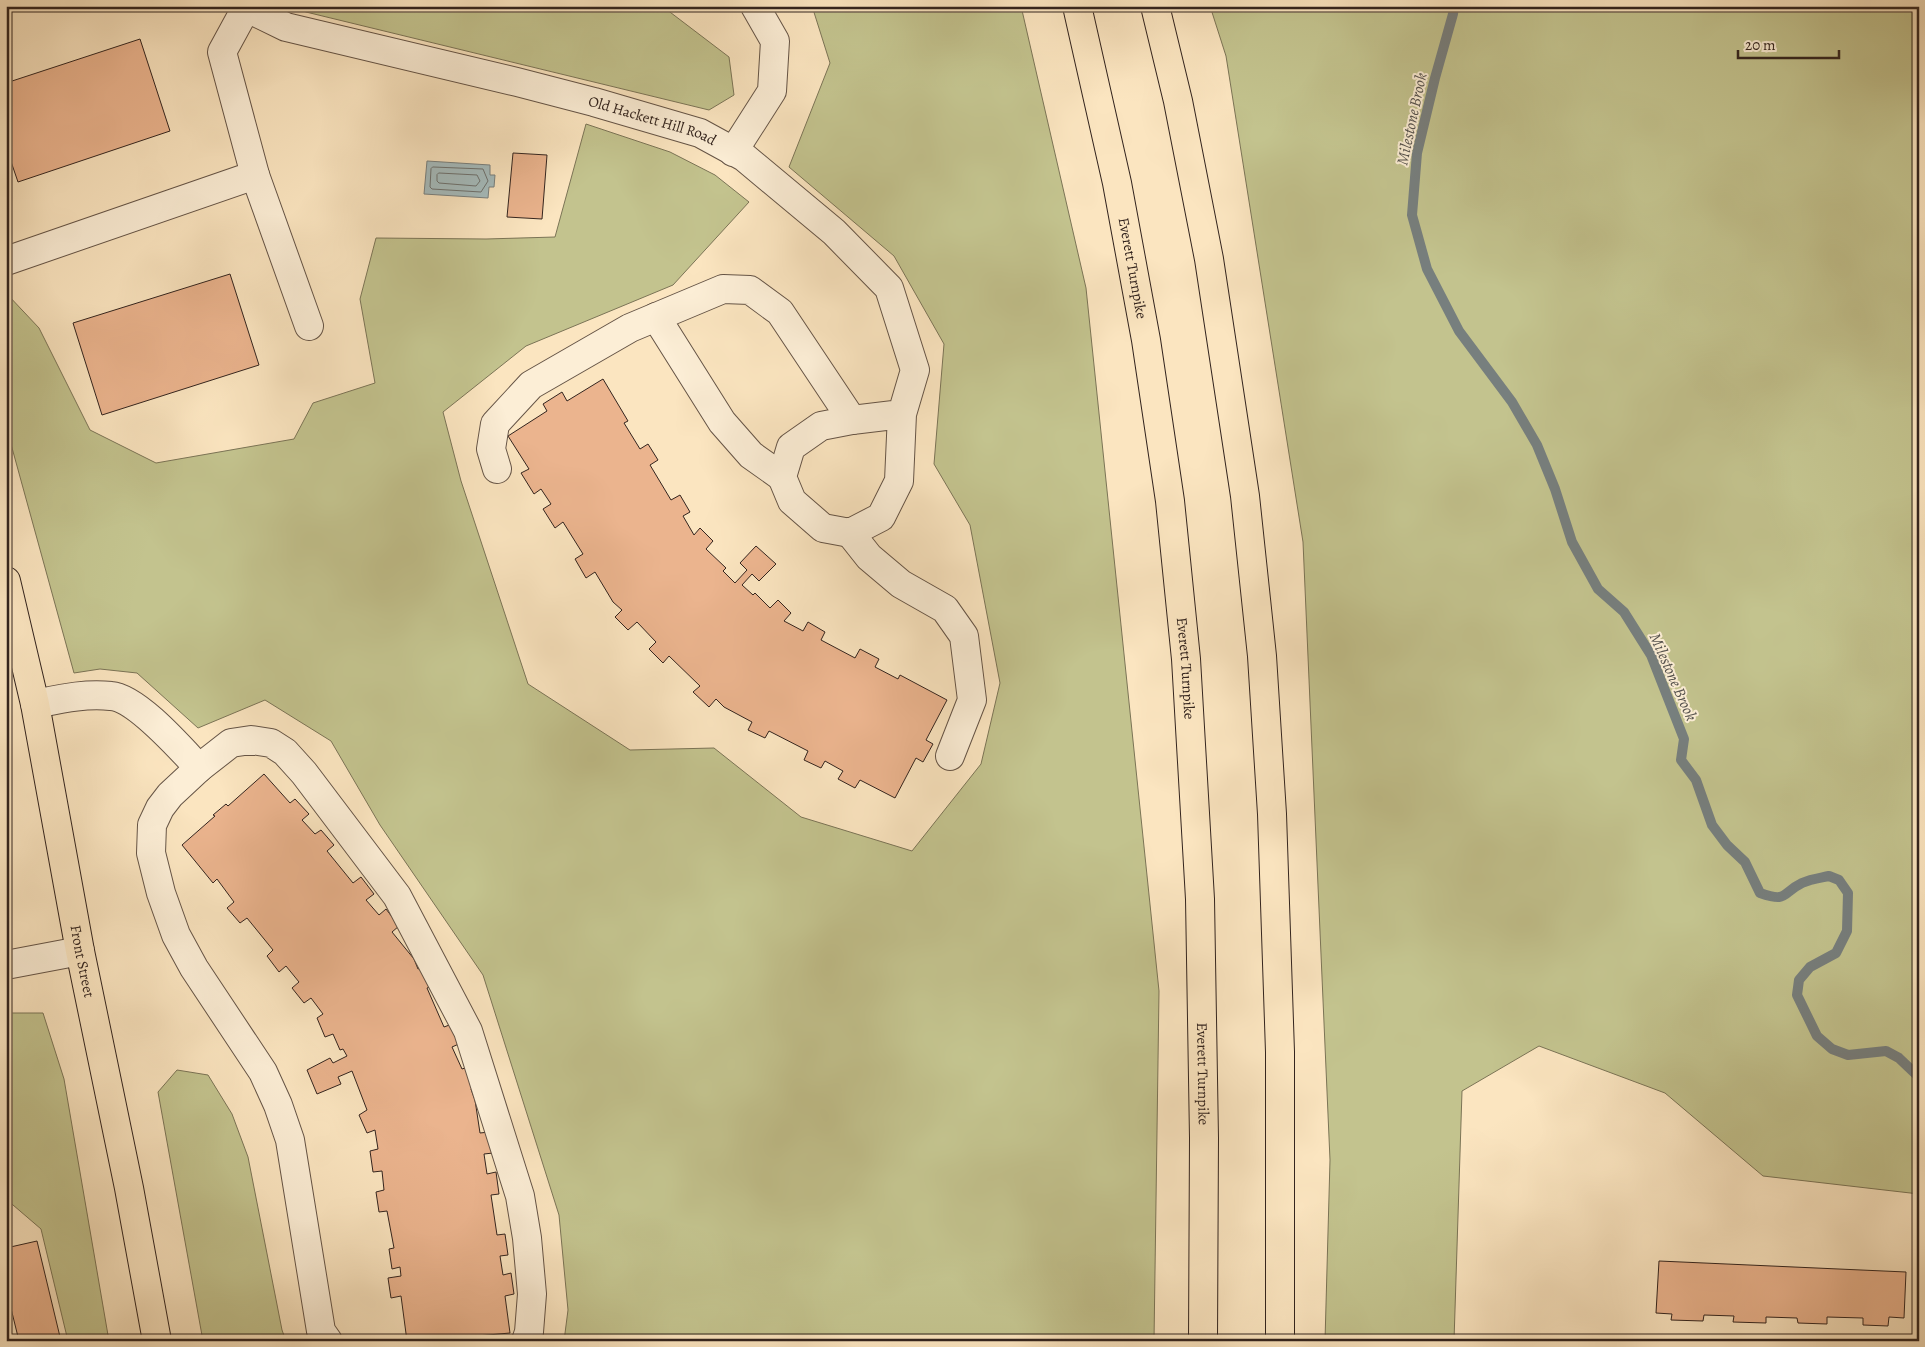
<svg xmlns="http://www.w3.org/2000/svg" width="1925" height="1347" font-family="Alegreya,serif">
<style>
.green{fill:#c3c38e;stroke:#7b7456}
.water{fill:#a5bcbe;stroke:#777f7e}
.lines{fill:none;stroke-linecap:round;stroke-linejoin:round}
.shore{stroke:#6c706e;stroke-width:1}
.stream{stroke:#777f7e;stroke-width:10}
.building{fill:#ebb48e;stroke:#33241e}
.minor-casing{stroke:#655446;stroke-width:30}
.major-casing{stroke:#33241e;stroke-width:30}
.highway-casing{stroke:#33241e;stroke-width:30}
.minor{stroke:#fceed6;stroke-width:28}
.major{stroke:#fbe5c0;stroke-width:28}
.highway{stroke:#fbe5c0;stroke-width:28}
.labels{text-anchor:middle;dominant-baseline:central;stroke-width:4;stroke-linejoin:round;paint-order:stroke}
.street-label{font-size:15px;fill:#33241e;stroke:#fceed6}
.water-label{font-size:16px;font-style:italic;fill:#55524e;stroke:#fceed6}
</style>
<rect width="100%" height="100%" fill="#fbe5c0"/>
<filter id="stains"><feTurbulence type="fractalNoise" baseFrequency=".004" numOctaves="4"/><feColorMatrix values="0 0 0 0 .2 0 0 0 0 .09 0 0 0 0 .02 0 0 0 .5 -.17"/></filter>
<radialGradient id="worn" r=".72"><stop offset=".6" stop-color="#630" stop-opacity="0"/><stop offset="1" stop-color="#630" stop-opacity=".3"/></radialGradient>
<!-- green -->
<path class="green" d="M293 6H662L729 57 734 95 709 110 306 12Z
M812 6H1021L1086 288 1159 991 1154 1341H564L568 1310 559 1215 483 975 380 825 331 741 265 700 198 728 137 673 100 669 74 673 6 426 7 294 39 328 90 430 156 463 294 439 313 403 375 383 360 299 376 238 486 239 555 237 586 124 670 152 715 175 749 202 673 285 526 346 443 412 461 481 528 684 630 750 714 748 801 817 912 851 981 764 1000 683 970 525 934 464 944 344 894 256 789 167 830 63Z
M1210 6H1919V1194L1763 1176 1665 1093 1539 1046 1462 1091 1454 1341H1325L1330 1160 1303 542 1226 56Z
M6 1013H43L64 1079 109 1341H68L41 1229 6 1199Z
M177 1070 208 1075 232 1114 248 1157 282 1330 286 1341H203L158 1092Z"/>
<!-- water -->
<path class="water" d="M427 161 490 165V175H495L494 187H489L488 198 424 194Z"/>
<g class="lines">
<!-- shore -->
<path class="shore" d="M433 167 483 169 488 181 481 192 432 189 430 187 431 169Z
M439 173 477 175 480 181 476 186 439 183 437 181V175Z"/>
<!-- stream -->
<path class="stream" d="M1454 6 1453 14 1435 78 1417 153 1412 215 1427 269 1459 331 1512 402 1537 445 1555 489 1572 542 1598 589 1624 612 1651 655 1684 739 1681 760 1696 780 1712 825 1727 845 1745 862 1760 893C1789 903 1781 893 1802 883 1811 879 1820 878 1829 876L1839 880 1848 893 1847 931 1836 953 1810 967 1799 980 1797 995 1817 1036 1832 1049 1848 1055 1886 1051 1899 1058 1919 1077"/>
</g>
<!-- building -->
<path class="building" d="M140 39 170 131 18 182 6 147V83Z
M513 153 547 155 542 219 507 217Z
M230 274 259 365 102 415 73 323Z
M603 379 628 421 624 423 640 449 648 444 658 460 650 465 671 500 680 495 690 512 683 516 694 535 700 528 713 541 706 549 726 568 723 571 735 583 747 570 740 563 756 546 776 564 759 581 752 574 742 585 753 595 755 593 770 608 778 600 791 613 784 621 803 631 808 622 825 632 821 640 855 658 860 649 879 659 875 667 898 679 900 675 947 700 926 740 933 744 923 762 916 758 895 798 860 780 855 788 838 779 843 771 825 761 821 768 804 760 808 751 769 731 765 738 748 730 752 722 724 707 716 699 709 707 693 692 700 686 669 656 663 663 649 649 656 642 637 622 628 630 615 617 622 610 613 602 595 572 586 578 575 559 583 554 563 522 555 528 543 509 551 504 541 489 534 494 521 473 529 469 508 436 547 411 543 404 562 392 567 401Z
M264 774 290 803 295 799 309 814 302 820 315 834 321 830 334 845 327 851 353 883 361 877 374 894 366 900 379 915 386 909 399 926 392 932 414 959 418 969 427 965 435 985 427 988 444 1027 452 1024 461 1043 452 1047 462 1069 471 1066 479 1085 471 1089 475 1100 480 1133 489 1132 493 1153 484 1154 487 1174 496 1172 499 1194 491 1195 497 1235 505 1234 508 1255 500 1256 503 1275 511 1273 514 1294 505 1296 510 1333 466 1337 467 1340 461 1341H407L401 1296 391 1298 388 1278 401 1276 400 1267 392 1269 389 1249 394 1248 387 1211 379 1212 376 1192 384 1190 382 1171 373 1172 370 1151 378 1149 375 1130 367 1133 359 1115 367 1110 352 1071 338 1077 341 1084 317 1094 307 1070 330 1058 333 1063 347 1056 343 1049 340 1050 333 1034 325 1037 317 1018 323 1014 311 998 304 1003 292 988 299 982 286 966 279 972 267 956 273 950 247 918 240 923 227 908 234 902 217 879 213 883 182 845 215 816 213 815 226 804 228 806Z
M37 1241 61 1341H19L6 1288V1248Z
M1659 1261 1906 1272 1904 1318 1889 1317 1888 1326 1863 1325V1318L1827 1317V1324L1798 1323 1797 1318 1766 1317V1323L1733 1322 1734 1316 1704 1315 1703 1321 1671 1320 1672 1314 1656 1313Z"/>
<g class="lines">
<!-- minor casing -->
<g class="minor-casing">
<g id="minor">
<path id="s1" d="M243 6 286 27 517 82 594 102 700 133 744 157 834 232 889 288 915 370 902 414 899 481 881 517 850 533 823 528 792 501 782 477 791 447 821 426 852 420 902 414"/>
<path d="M733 152 772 91 775 41 755 6"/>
<path d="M255 175 309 326"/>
<path d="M6 261 255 175 222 52 246 8"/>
<path d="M656 317 722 422 751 455 782 477"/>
<path d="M497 469 491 449 495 424 531 385 630 328 723 289 750 290 780 312 852 420"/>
<path d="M850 533 869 557 901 584 945 609 964 636 972 700 950 756"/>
<path d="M35 704C60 699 85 693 111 696 137 698 181 749 199 768"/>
<path d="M6 965 80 951"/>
<path d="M328 1341 321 1331 290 1140 278 1105 263 1072 194 968 176 935 161 893 151 853 152 825 160 808 170 795 199 768 231 743 251 740 271 743 285 752 304 773 397 896 468 1031 520 1196 527 1238 532 1294 529 1332 526 1341"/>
</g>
</g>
<!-- major casing -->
<g class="major-casing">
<g id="major">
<path id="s2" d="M6 581 35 704 80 951 129 1188 157 1341"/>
</g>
</g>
<!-- highway casing -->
<g class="highway-casing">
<g id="highway">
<path id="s3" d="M1077 6 1117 183 1146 340 1170 501 1186 659 1200 899 1204 1138 1203 1341"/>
<path d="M1155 6 1178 101 1209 259 1245 496 1262 656 1272 814 1280 1052V1341"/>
</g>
</g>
<!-- minor -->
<use href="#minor" class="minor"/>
<!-- major -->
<use href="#major" class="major"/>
<!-- highway -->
<use href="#highway" class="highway"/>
</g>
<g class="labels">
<!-- street labels -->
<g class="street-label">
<text stroke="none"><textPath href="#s1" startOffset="426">Old Hackett Hill Road</textPath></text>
<text stroke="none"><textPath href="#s3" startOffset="268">Everett Turnpike</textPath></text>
<text stroke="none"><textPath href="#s3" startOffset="672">Everett Turnpike</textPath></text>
<text stroke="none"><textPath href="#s2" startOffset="388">Front Street</textPath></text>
<text stroke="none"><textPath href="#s3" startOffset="1078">Everett Turnpike</textPath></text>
</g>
<!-- water labels -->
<g class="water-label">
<text transform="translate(1412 119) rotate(-78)">Milestone Brook</text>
<text transform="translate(1673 677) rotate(66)">Milestone Brook</text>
</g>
</g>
<!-- margin -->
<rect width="1925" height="1347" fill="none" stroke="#fbe5c0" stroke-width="25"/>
<rect x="8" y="8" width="1910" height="1332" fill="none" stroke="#33241e" stroke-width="2.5"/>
<rect x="12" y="12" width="1900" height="1322" fill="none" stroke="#33241e"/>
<!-- scale -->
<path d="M1738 50v8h101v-8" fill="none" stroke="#33241e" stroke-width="2.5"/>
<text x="1745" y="50" font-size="15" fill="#33241e" stroke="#fceed6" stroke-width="4" paint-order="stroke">20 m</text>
<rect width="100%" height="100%" filter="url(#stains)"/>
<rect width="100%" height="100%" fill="url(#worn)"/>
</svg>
